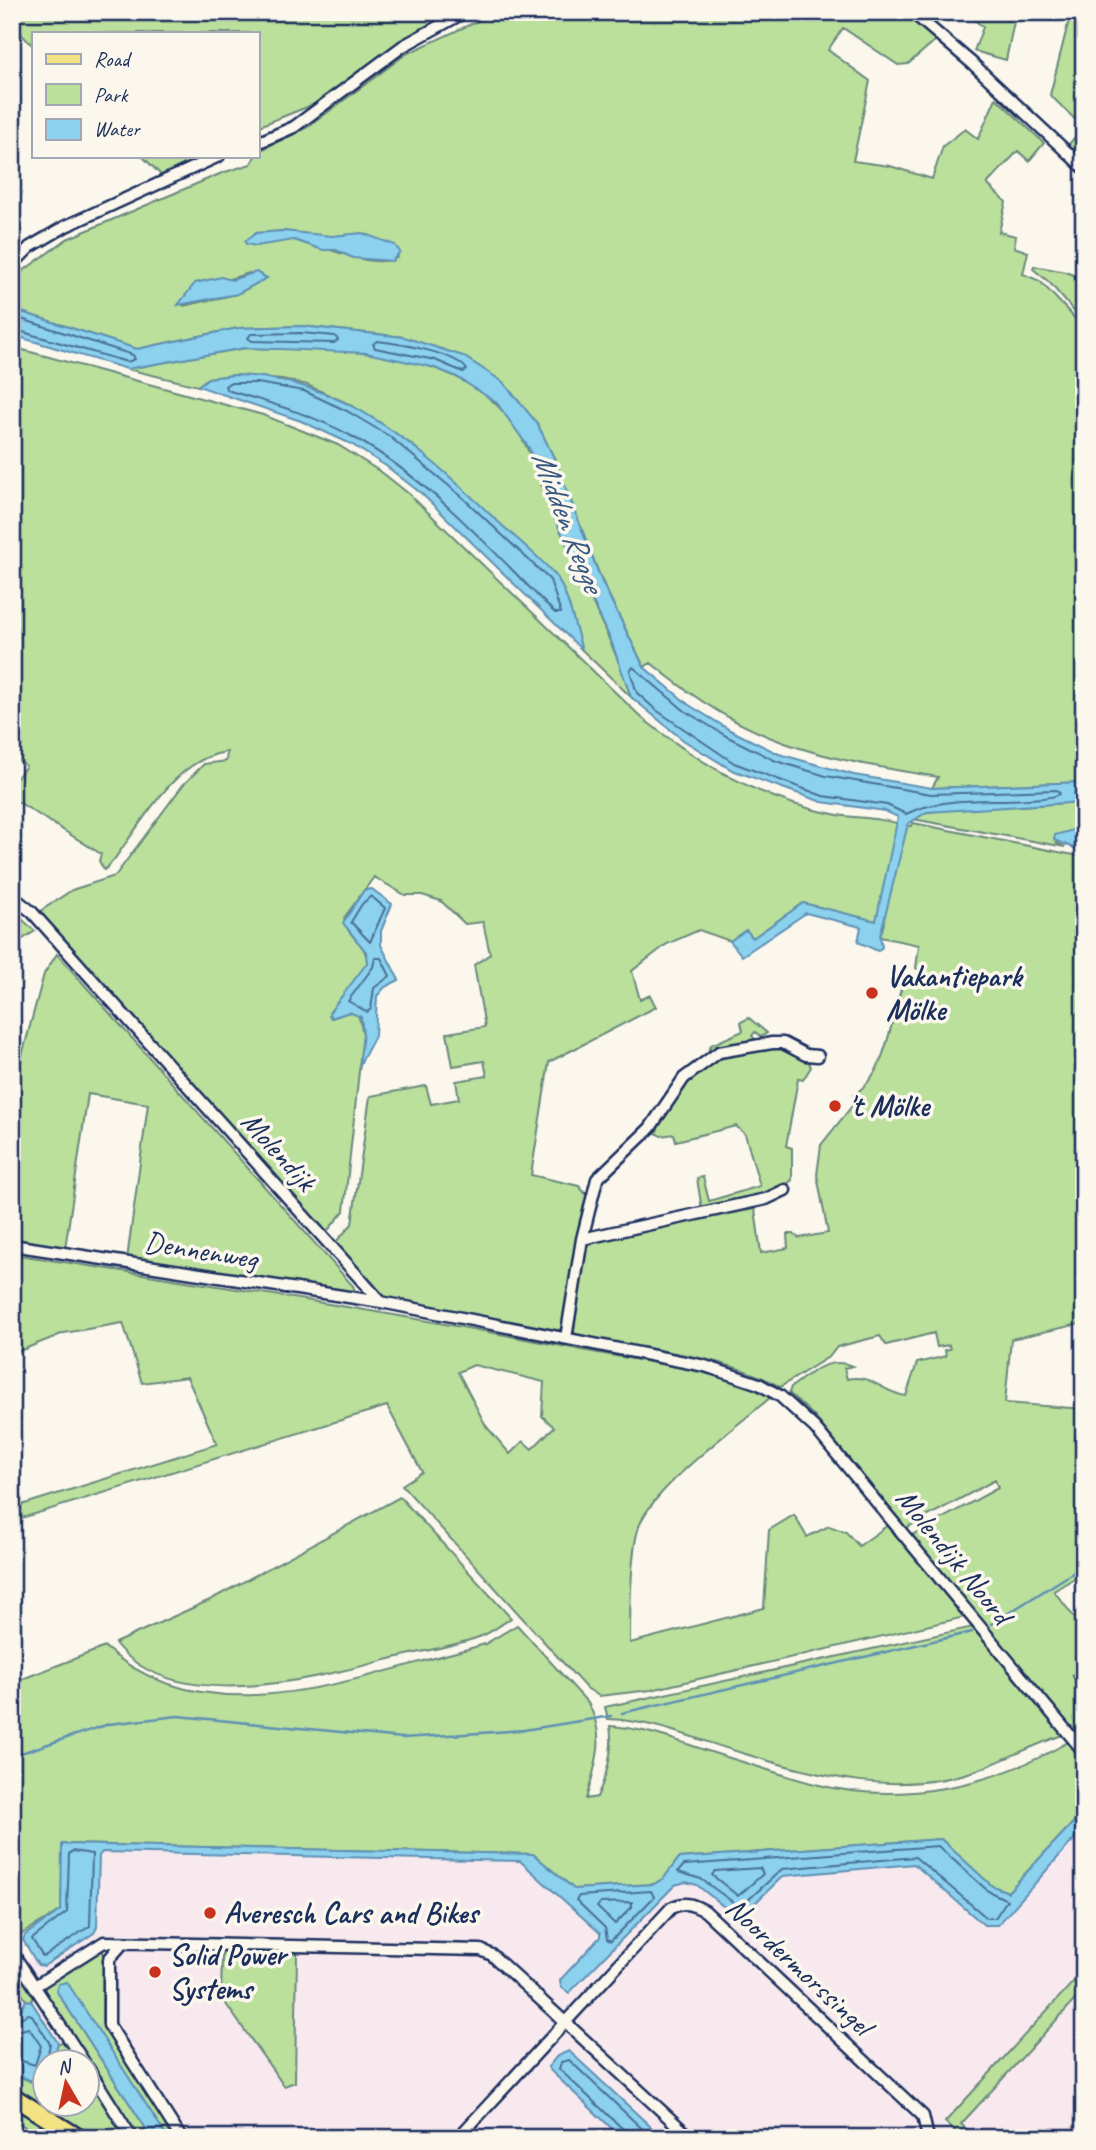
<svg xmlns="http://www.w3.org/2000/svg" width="1096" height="2150" font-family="Caveat,sans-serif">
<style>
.built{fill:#f8e9ee;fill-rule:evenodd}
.green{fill:#bae09b;stroke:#6a887c;stroke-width:2;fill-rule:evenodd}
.water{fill:#8cd1ee;stroke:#5f90b4;stroke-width:2}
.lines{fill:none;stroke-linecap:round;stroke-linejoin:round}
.shore{stroke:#487098;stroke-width:2}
.stream{stroke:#5f90b4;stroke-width:2.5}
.street-casing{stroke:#1b2f5e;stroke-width:15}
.primary-casing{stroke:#1b2f5e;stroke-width:21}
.street{stroke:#fbf7ec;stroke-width:10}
.primary{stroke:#f4e382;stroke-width:16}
.poi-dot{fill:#c8321e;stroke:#fbf7ec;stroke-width:2.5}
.labels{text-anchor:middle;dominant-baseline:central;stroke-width:7;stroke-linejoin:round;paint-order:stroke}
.poi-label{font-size:30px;font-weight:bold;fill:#1b2f5e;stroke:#fbf7ec;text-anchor:start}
.street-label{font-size:30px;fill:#1b2f5e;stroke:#fbf7ec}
.water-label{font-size:32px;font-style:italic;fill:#375882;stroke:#fbf7ec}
</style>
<rect width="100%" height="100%" fill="#fbf7ec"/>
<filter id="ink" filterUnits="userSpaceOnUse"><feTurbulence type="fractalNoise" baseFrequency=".0143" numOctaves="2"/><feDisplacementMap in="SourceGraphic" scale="14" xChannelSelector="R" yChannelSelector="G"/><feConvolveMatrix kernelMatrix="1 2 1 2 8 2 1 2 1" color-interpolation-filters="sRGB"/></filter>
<g filter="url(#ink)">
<!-- built -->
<path class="built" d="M1084 1820V2138H12V1968L80 1923 81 1849 528 1858 684 1869ZM46 2062H88V2104H46Z"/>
<!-- green -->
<path class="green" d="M12 12H457L387 53 317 103 257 127V33H33V46L12 25Z
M497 12H903L937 39 908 64 898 65 843 28 828 50 870 81 853 161 890 166 932 179 943 146 965 129 978 139 996 98 1044 143 1029 161 1018 151 987 184 1006 202 999 232 1016 236 1014 247 1028 252 1023 274 1040 281 1084 328V782L932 788 938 777C815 757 750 745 651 663L644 667 602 581 555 460 537 423 404 337 301 326 238 328 137 349 12 309V279L67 239 222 173 251 164 257 152 308 127 406 54ZM283 231C298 233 313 236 328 236 364 236 368 228 398 257 373 272 321 243 294 240 281 239 269 243 256 246V233ZM249 273 266 278 237 294 183 306 226 280Z
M965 12H1016L1006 60 974 51 983 27Z
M1071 12H1084V163L1065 149 1083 127 1050 95Z
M142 156H202L161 175Z
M1034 266 1066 272 1084 279V323L1049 282 1033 269Z
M12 347 263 415 338 445 384 474 409 494 642 718C699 763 760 800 833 814 849 818 865 817 881 820 892 821 901 825 912 826L913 823 1084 857V1323L1011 1339 1005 1403 1084 1409V1572L1054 1591 1084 1630V1664L1072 1675 1076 1681 1084 1682V1744L912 1535 998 1488 995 1480 906 1528 813 1415 789 1393 791 1387C811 1373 827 1356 853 1366L844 1368 847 1379C871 1373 883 1393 906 1396L917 1363 946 1356 945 1350 950 1349 949 1345 937 1347 934 1333 886 1345 880 1336 837 1347 830 1356 780 1387C731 1356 635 1347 576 1336L572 1326 586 1245 593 1240 755 1209 761 1253 788 1248 787 1234H793L799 1238 828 1233 817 1175 821 1145 856 1101 853 1095C891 1072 890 1010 907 973L927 979 916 968 919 945 880 937 884 923 803 903 753 938 746 930 730 941 699 930 667 944 632 971 640 1000 650 995 656 1007 549 1062 531 1175 579 1186 587 1196 564 1328 555 1331 392 1301 381 1296 333 1245 352 1224 370 1096 426 1086 431 1104 459 1099 456 1081 487 1076 484 1061 453 1066 447 1033 485 1027 474 965 490 954 483 922 465 924 441 901 422 895H405L374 877 344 918C346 937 368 943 367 963L329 1016 332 1018 349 1012 358 1014 363 1034 344 1211 324 1235 36 914 72 890 115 876 183 785 204 764 226 761 227 752C182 757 152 806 128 840 120 850 114 863 104 870L99 861 101 854 12 798V784L26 766 12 756Z
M245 348C333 350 458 344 514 425 533 452 538 483 553 512 566 539 577 566 589 594 603 628 621 661 631 697L582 650 557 577 411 444 351 405 307 385 282 379 234 375 208 378 198 386 127 369Z
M1084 802V827L1055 836 1057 843 1065 847 913 819 927 812 946 810Z
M12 910 35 931 12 946Z
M57 954 353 1286 357 1295 127 1259 148 1104 88 1094 65 1249 12 1241V1073L17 1074 44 974Z
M749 1018 767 1033 761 1037 755 1032 752 1036 757 1041 706 1056 711 1045 743 1031 741 1022Z
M779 1046 808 1060 811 1067 803 1080 798 1079 786 1146 792 1148V1180L776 1193 702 1210 697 1178 703 1177 709 1201 760 1186 745 1134 736 1126 676 1141 674 1134 661 1136 656 1133C668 1105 689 1070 719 1057 736 1049 761 1049 779 1046Z
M12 1254C199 1283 386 1311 572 1348 630 1360 721 1370 772 1396 739 1425 655 1486 640 1524 630 1547 630 1616 630 1643L764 1608 769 1530 794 1515 807 1537 829 1526 846 1532 859 1546 888 1525 965 1617 651 1690 599 1696 585 1687 402 1485 422 1472 387 1406 12 1521V1508L217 1444 187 1377 142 1383 123 1323 64 1333 12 1354ZM474 1365 544 1382 542 1416 554 1427 532 1449 523 1441 510 1454 486 1426 458 1372Z
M400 1497 511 1618C502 1624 493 1631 484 1635 455 1647 420 1651 390 1659 316 1678 173 1717 115 1643L210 1600Z
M517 1625 588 1703C607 1738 596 1763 586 1799L597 1797C607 1775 614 1750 610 1726 652 1729 684 1744 723 1756 754 1765 784 1776 815 1784 900 1806 994 1786 1068 1742L1084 1761V1811L1008 1892 992 1886 941 1839 679 1858 664 1878 654 1884 574 1889 533 1854 63 1844 61 1910 15 1938 12 1934V1683L105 1647C207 1738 353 1678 468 1649L485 1644Z
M973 1627 1062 1735C1035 1745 1010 1757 983 1768 902 1799 821 1777 742 1753 697 1740 656 1721 608 1719L605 1707Z
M100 1948 103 1951 102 2023 176 2138H168L56 1990 152 2138H139L43 1994 46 1984Z
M222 1952 297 1953 295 2082 284 2086 221 1997Z
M12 1961 35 1996 31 2001 26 2000 12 1978Z
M1084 1970V1990L961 2124 976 2138H962L945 2122Z
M64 2042 78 2062H52L58 2043Z
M12 2073 38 2085 45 2081 46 2104H88V2078L126 2138H89L68 2121 12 2089Z
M12 2100 73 2138H44L12 2119Z"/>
<!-- water -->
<path class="water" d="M283 231 332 236 362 233 395 245 400 252 392 261 353 258 336 250H323L294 240 256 246 246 244 245 241 256 233Z
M256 272 267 278 237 294 178 305 195 283 221 277 232 280Z
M12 309 137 349 238 328 301 326 404 337 463 356 503 382 537 423 555 460 602 582 644 667 689 705 730 730 779 754 854 775 932 788 1084 782V802L927 812 908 824 880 936 882 947 878 951 858 942 861 927 806 913 742 956 730 941 746 930 753 938 803 903 876 921 898 817 885 811 822 802 732 770 683 740 631 697 611 641 551 510 529 448 496 402 455 376 432 367 366 353 281 349 245 348 127 369 12 335Z
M234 375C344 378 417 445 493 517 513 536 537 554 555 575 567 589 576 631 582 650L422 494 386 466 351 444 301 421 198 386 208 378Z
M1084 827V852L1054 840 1055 835Z
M372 889 392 904 381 931V945L399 980 385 987 377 996 375 1036 359 1066 363 1034 361 1017 349 1012 331 1018 329 1013 367 963 366 952 343 923 364 890Z
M1084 1811V1828L998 1925H984L914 1864 783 1876 750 1908 737 1912 728 1910 697 1885 686 1882 675 1885 569 1993 561 1987 560 1980 600 1937V1933L520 1861 102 1852 99 1856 97 1927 94 1933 44 1966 38 1965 23 1940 25 1935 61 1910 62 1844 533 1854 574 1889 654 1884 664 1878 679 1858 941 1839 992 1886 1008 1892Z
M67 1982 168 2138H152L56 1990 58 1984Z
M26 2000 31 2001 58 2043 52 2062H46L45 2081 42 2085 12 2073V2017L19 2014Z
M569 2051 663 2138H622L550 2070 548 2067 557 2056Z"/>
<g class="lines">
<!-- shore -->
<path class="shore" d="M12 316 133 355 135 359 127 362 12 329
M301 333 335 336 338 340 334 343 252 341 248 338 251 334Z
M377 341C397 343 458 353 467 370L463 372 435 360 375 348 373 344Z
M229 383H257L304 391 347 411 389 436 461 496 550 580 561 613H555C493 552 431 480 353 437 314 415 270 403 227 390L225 386Z
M633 667 685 711 726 736 776 761 826 776 931 794 1057 790 1060 794C1052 799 1038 798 1028 799 987 802 944 796 906 814L887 805 823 796 734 763 656 710 637 693 630 671Z
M371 896 385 908 370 942 351 922 362 904Z
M375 958H381L390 976 374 988 371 1009 367 1012 348 1001 373 967Z
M938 1846 988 1891 1007 1900 995 1918H987L915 1857 782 1869 746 1902 737 1905 701 1879 678 1872 684 1865Z
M72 1851 92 1854 90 1926 43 1957 32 1939 67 1912 69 1854Z
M760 1868 763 1874 738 1896 712 1875 715 1871Z
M651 1891 654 1897 611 1941 607 1939 605 1928 576 1900 579 1896Z
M632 1902V1907L615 1924 597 1907 600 1903Z
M12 2023 28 2014 32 2015 50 2044 46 2062
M12 2032 29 2028 41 2046 35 2065 12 2058
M626 2138 624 2130 559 2069 561 2062 569 2060 652 2138"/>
<!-- stream -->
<path class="stream" d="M991 1624 1084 1566
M622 1713 972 1632
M12 1756 109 1724 178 1716 403 1738 524 1730 611 1716"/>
<!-- street casing -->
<g class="street-casing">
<path id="street" d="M912 12 973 64 1084 168
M257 143 294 127 403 46 465 12
M12 265 30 247 66 226 219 156
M12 896 32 912 381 1302
M582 1239 766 1199 785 1190
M12 1245 381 1302 705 1366 759 1384 780 1396 815 1428 1084 1752
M566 1338 582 1239 597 1179 650 1128 684 1078 719 1052 772 1043H783L806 1055 818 1056
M123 1943 109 1959V2025L181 2138
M12 1952 84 2062
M35 1986 104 1942 481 1950 492 1955 691 2138
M88 2068 132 2138
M458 2138 671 1908C684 1901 692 1904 705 1911L923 2116 928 2138"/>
</g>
<!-- primary casing -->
<g class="primary-casing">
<path id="primary" d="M12 2096 79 2138"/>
</g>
<!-- street -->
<use href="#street" class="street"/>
<!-- primary -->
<use href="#primary" class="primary"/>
</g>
</g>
<!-- markers -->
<g class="poi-dot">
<circle cx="872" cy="993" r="7"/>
<circle cx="835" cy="1106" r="7"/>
<circle cx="210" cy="1913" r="7"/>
<circle cx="155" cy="1972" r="7"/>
</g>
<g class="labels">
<!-- poi labels -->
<g class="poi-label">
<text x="886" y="976">Vakantiepark<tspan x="886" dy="34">Mölke</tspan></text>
<text x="849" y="1106">'t Mölke</text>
<text x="224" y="1913">Averesch Cars and Bikes</text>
<text x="169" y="1955">Solid Power<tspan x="169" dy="34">Systems</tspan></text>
</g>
<!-- street labels -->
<g class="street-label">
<text transform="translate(279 1151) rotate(48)">Molendijk</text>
<text transform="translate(201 1250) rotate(9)">Dennenweg</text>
<text transform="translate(954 1556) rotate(51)">Molendijk Noord</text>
<text transform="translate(799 1966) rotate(43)">Noordermorssingel</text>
</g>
<!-- water labels -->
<g class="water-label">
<text transform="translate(568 521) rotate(69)">Midden Regge</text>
</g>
</g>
<!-- margin -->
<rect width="1096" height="2150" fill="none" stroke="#fbf7ec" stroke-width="42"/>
<rect x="21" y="21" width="1054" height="2108" fill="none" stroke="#1b2f5e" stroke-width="2.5" filter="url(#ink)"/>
<!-- legend -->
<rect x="32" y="32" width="228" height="126" fill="#fbf7ec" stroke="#a1a7b3" stroke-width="2"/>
<rect x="46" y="54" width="35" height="10" fill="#f4e382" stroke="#a1a7b3" stroke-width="2"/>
<text x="94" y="66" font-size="21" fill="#1b2f5e">Road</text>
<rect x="46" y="84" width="35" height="21" fill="#bae09b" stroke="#a1a7b3" stroke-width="2"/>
<text x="94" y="102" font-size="21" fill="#1b2f5e">Park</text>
<rect x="46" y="119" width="35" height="21" fill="#8cd1ee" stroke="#a1a7b3" stroke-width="2"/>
<text x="94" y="136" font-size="21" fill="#1b2f5e">Water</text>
<!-- north arrow -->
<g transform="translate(66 2083) rotate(351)"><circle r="33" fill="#fbf7ec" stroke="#a1a7b3" stroke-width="2"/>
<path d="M0-5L12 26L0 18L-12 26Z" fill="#c8321e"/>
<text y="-10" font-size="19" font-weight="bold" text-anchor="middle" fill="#1b2f5e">N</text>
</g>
</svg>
